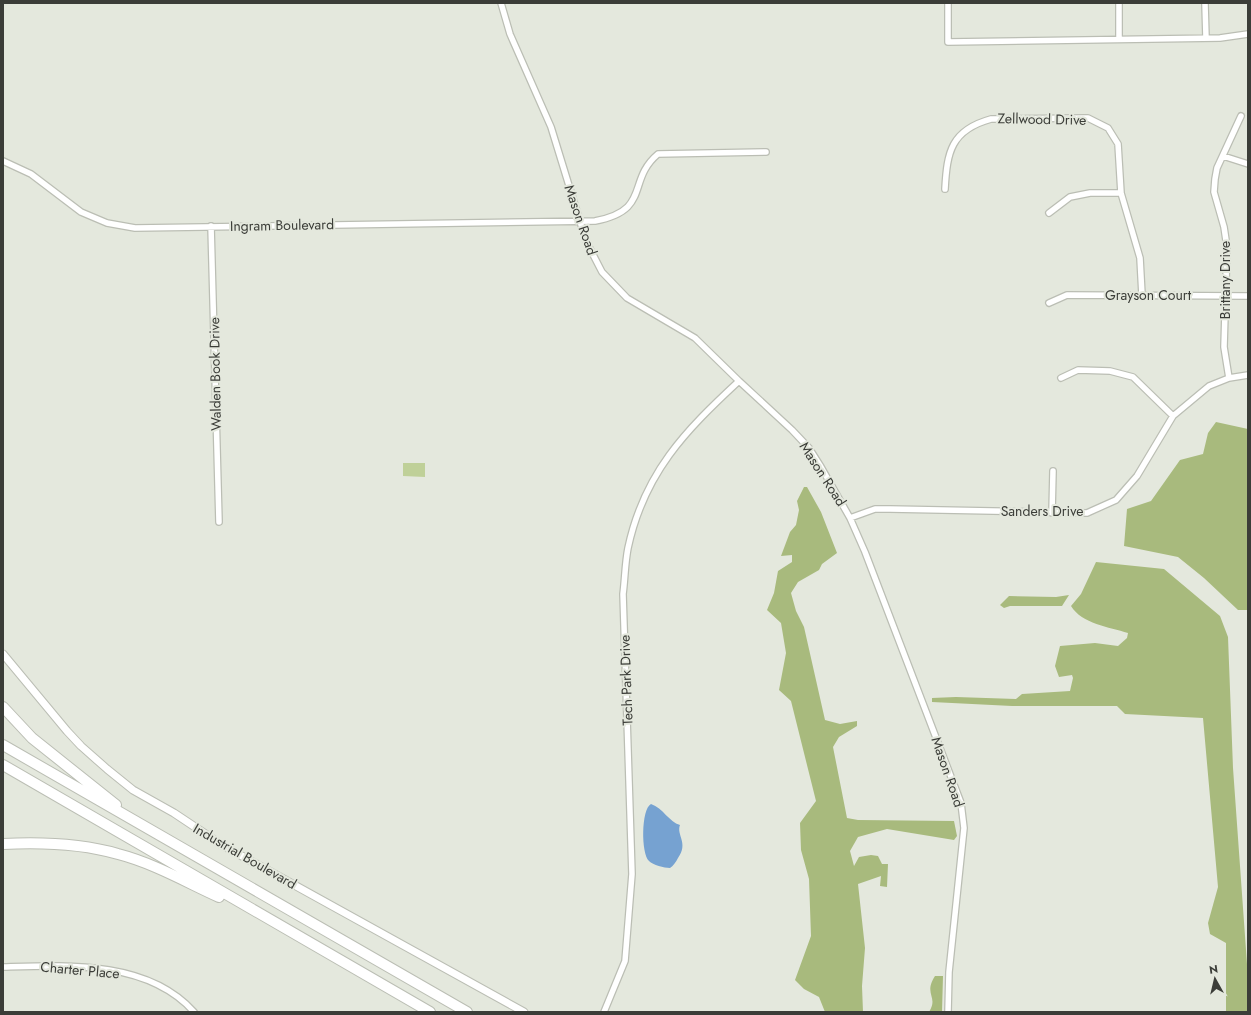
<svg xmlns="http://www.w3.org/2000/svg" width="1251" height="1015" font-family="Jost,sans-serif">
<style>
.green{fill:#bfd098}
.forest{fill:#a8ba7d}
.water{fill:#76a2d1}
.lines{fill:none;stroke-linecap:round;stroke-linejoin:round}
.minor-casing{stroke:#bbbeb4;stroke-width:8}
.tertiary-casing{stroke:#bbbeb4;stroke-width:9}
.motorway-casing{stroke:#bbbeb4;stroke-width:12}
.minor{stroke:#fff;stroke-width:5.5}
.tertiary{stroke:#fff;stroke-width:7}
.motorway{stroke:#fff;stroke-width:10}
.labels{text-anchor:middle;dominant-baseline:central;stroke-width:4;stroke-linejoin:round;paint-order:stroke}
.street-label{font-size:14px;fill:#3b3d38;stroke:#e4e8dd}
</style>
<rect width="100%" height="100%" fill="#e4e8dd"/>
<!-- green -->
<path class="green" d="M403 463H425V477L403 476Z"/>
<!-- forest -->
<path class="forest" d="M1216 422 1248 429V610H1238L1204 578 1178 557 1124 546 1127 509 1151 501 1180 460 1203 454 1208 433Z
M804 487H807L821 512 837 553 822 564 819 570 798 582 791 593 796 611 804 627 825 720 840 724 857 721V726L839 737 833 747 847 818 858 820 954 821 957 836 954 840 887 829 858 837 850 851 854 866 859 857 871 855 878 856 882 864H888L887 887 880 886 881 876 858 884 865 948 862 986 863 1012H825L819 997 804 989 795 980 811 936 809 879 801 850 800 823 816 801 791 701 779 690 786 653 781 623 767 610 774 593 778 571 792 562V555L781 556 790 532 796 525 799 510 797 501Z
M1096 562 1164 569 1220 616 1228 637 1233 768 1248 978V1012H1226V943L1210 934 1208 923 1218 887 1203 718 1125 714 1117 706H1012L932 702V698L956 697 1016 699 1022 694 1070 691 1073 678 1072 675 1059 677 1055 666 1060 646 1095 643 1118 646 1127 638 1128 633C1109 627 1082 624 1071 606L1081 594Z
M1069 595 1062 606H1010L1004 608 1000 605 1009 596 1056 597Z
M935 976H943L942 1012H929C939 996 923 995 935 976Z"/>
<!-- water -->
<path class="water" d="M651 804C663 808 669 822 680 825 676 835 689 843 678 858 676 862 673 866 670 868 664 868 653 865 649 861 641 854 641 809 651 804Z"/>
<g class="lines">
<!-- minor casing -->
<g class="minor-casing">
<path id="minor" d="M501 3 510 34 551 127 586 241 602 272 627 298 695 338 739 381 792 430 809 448 821 467 850 518 865 552 961 803 964 828 949 972 948 1012
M948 3V42L1220 38 1248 34
M1119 3V39
M1205 4 1206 38
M1223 156 1248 164
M3 161 31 174 81 212 107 223 135 228 595 221C652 210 626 181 658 154L766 152
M945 189C947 152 951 130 991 119L1088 118 1108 128 1118 144 1121 193 1140 258 1142 295
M1049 213 1070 197 1090 193H1121
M211 226 219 522
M1049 303 1067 295 1248 296
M1061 378 1078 370 1110 371 1133 377 1173 416
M1229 378 1224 347 1227 247 1224 227 1214 192 1215 179 1217 168 1241 116
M1052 513 1053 471
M850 518 875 509H890L1087 513 1116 500 1137 476 1173 416 1209 386 1229 378 1248 375
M3 967C66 965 148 960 194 1012
M604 1012 625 961 632 874 623 594C625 579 625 563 628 548 644 473 685 431 739 381"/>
</g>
<!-- tertiary casing -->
<g class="tertiary-casing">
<path id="tertiary" d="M3 654 67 731 81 746 107 769 133 790 174 813 222 845 524 1012"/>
</g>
<!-- motorway casing -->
<g class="motorway-casing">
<path id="motorway" d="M3 707 32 738 116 805
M3 745 467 1012
M3 765 430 1012
M3 844C42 842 80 843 118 854 153 863 186 882 219 897"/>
</g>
<!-- minor -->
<use href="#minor" class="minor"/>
<!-- tertiary -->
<use href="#tertiary" class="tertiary"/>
<!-- motorway -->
<use href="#motorway" class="motorway"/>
</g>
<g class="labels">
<!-- street labels -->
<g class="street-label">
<text transform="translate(1042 119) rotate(1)">Zellwood Drive</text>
<text transform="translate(581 220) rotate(71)">Mason Road</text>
<text transform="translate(282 225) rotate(-1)">Ingram Boulevard</text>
<text transform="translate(1225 280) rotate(-90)">Brittany Drive</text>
<text x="1148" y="295">Grayson Court</text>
<text transform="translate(215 374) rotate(-91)">Walden Book Drive</text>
<text transform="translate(823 474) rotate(57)">Mason Road</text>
<text x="1042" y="511">Sanders Drive</text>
<text transform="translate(626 680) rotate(-92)">Tech Park Drive</text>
<text transform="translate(948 772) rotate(71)">Mason Road</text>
<text transform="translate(245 856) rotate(30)">Industrial Boulevard</text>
<text transform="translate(80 970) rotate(5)">Charter Place</text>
</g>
</g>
<!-- border -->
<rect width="1251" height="1015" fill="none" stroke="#3b3d38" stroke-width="8"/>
<!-- north arrow -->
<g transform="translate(1215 979) rotate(352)" stroke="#e4e8dd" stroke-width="3" paint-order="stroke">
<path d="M0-3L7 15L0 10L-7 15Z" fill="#3b3d38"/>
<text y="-6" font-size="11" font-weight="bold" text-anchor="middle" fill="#3b3d38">N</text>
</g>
</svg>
